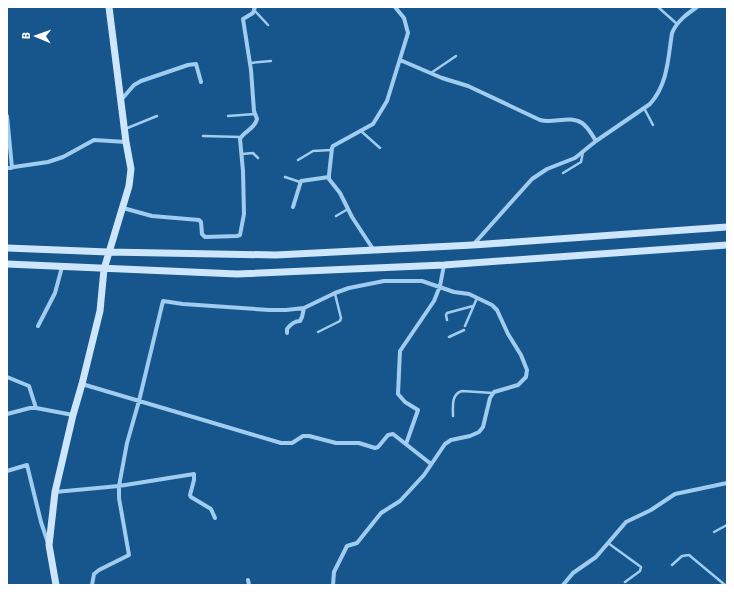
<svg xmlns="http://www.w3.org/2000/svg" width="734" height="592" font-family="'Open Sans',sans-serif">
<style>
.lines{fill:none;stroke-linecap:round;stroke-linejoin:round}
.lane{stroke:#a0ccef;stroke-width:2.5}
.street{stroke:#a0ccef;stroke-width:4}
.secondary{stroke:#cee6fb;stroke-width:7}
</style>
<rect width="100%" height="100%" fill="#16568d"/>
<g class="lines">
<!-- lane -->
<path class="lane" d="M658 7 677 24
M255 11 268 25
M250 63 271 61
M431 73 456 56
M644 108 653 125
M228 116 255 114
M125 129 157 116
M361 131 380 148
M203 136 241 137
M242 154 253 153 258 158
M298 160 313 151 331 150
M563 173 581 162 583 152
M285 177 300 182
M336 216 348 209
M447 320 446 315 447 313 473 306
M465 326 477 298
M318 332 340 321 341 318 335 294
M449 337 464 330
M453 416C453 407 451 394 462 391L493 393
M714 532 727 525
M608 543 641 567 640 571 625 582
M672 565 682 556 689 555 725 585"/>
<!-- street -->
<path class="street" d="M400 60 442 78 468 86 540 120C553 124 570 115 582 123 588 127 592 135 596 141
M121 100 134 85 141 81 188 65 196 64 201 82
M7 116 12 168
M7 168 48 162 63 157 94 140 126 142
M293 207 301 181 329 177
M123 208 152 216 199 220 201 222 202 234 205 237 237 236 240 235 244 214 243 171 240 139C244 131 255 129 257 119L254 111 251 70 243 19 253 13 255 7
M473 245 532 179 547 169 575 158 596 141 650 104C668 84 668 58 672 33 677 21 687 14 697 7
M373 249 352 217 340 193 329 179V175L332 148 333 146 373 124 387 101 408 33 404 18 395 7
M38 326 55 293 62 267
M287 333V329C290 325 295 321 300 321L302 317 304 308
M7 377 29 386 36 408
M82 384 281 443H292L303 436H309L336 443H359L375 448 378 447 388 435 393 434 431 464
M7 414 30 408H36L73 415
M406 444 418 410 405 402 398 394 400 351 434 301 440 286 444 265
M7 471 27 465 41 522 48 543
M55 492 119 486 194 474V480L190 495 191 497 211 509 215 518
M248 580 249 585
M92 585 94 574 99 570 129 555 119 498V486L127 443 139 401 163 301 183 304 269 310H286L304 308 335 293 349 288 384 281H422L454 292 469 294 492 305 497 310 508 334 521 355 527 370 526 377 518 385 494 392 490 398 483 427 479 432 470 436 451 440 445 444 424 475 400 501 381 513 357 543 347 546 334 572 333 585
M563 585 573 573 596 557 626 522 651 510 675 494 727 483"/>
<!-- secondary -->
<path class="secondary" d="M7 248 108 252 276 255 473 245 727 227
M7 264 237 274 444 265 727 245
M56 585 49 545 55 492 73 415 82 384 100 311 104 269 129 186 131 169 126 142 109 7"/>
</g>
<!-- border -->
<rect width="734" height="592" fill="none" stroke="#ffffff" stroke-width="16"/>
<!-- north arrow -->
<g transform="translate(36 36) rotate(272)" stroke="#16568d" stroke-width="3" paint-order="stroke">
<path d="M0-3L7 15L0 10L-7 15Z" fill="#ffffff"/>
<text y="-6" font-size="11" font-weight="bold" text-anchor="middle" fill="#ffffff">B</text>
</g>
</svg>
